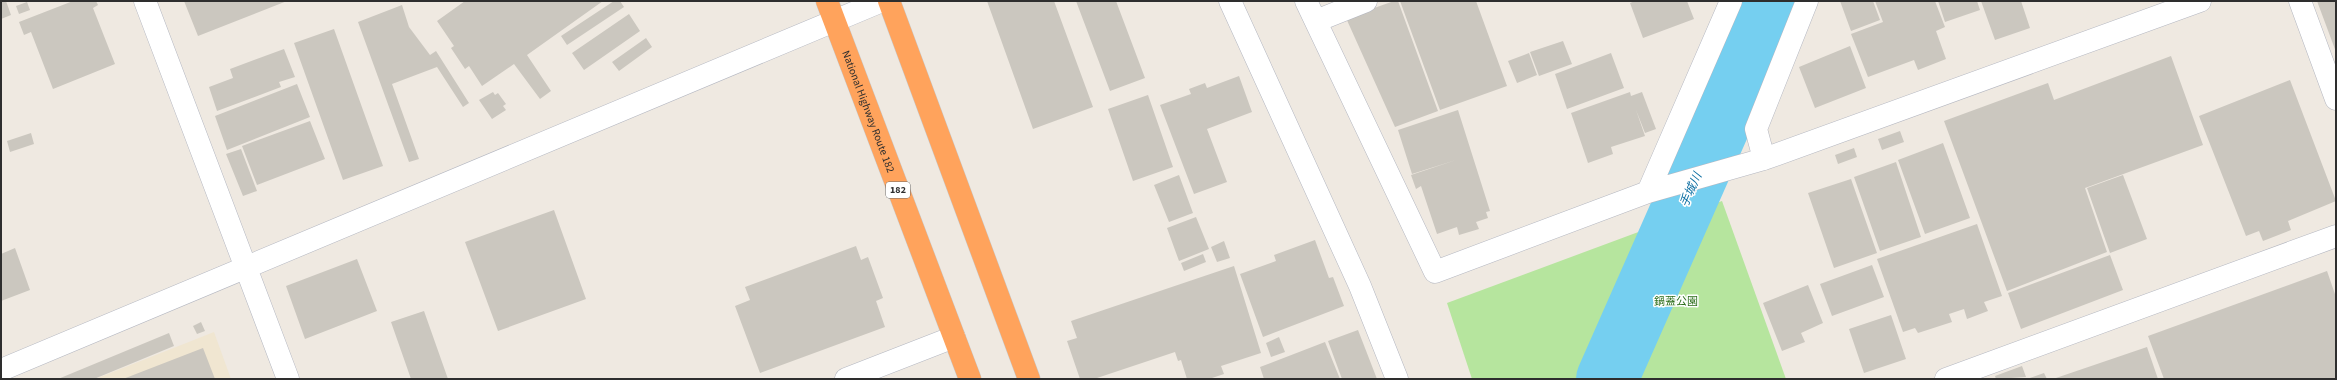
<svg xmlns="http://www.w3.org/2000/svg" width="2337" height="380" font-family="'Source Sans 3','Noto Sans JP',sans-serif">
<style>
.education{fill:#f0e6d1}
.green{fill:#b6e59e}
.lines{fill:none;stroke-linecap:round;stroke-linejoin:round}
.river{stroke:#75cff0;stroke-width:62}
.building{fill:#cbc7bf}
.minor-casing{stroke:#b4b7c1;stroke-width:23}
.highway-casing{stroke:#c9c9c9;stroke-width:23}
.minor{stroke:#fff;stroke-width:22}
.highway{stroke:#ffa35c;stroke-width:22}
.labels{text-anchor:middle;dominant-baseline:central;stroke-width:3;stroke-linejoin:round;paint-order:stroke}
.shield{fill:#fff;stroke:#6d6d6d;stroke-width:1}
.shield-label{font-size:10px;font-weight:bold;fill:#2e2e2e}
.street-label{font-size:11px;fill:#2e2e2e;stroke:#fff}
.park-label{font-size:11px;fill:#2c6e1b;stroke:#fff}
.water-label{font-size:12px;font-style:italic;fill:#0d6fa3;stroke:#fff}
</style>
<rect width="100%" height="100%" fill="#efe9e1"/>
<!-- education -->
<path class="education" d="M214 332 231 379H95Z"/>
<!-- green -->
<path class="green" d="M1722 201 1786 379H1472L1447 303Z"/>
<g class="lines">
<!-- river -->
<path class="river" d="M1607 379 1774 1"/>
</g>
<!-- building -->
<path class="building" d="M1 1H6L11 15 1 19Z
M73 1H96L98 5 93 8 115 64 53 89 31 32 24 35 19 22Z
M184 1H287L198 36Z
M465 1H603L527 55 551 91 540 99 514 64 482 86 469 66 465 69 451 48 454 46 437 21Z
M614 1H620L624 7 567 45 561 36Z
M987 1H1054L1093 107 1033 129Z
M1076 1H1116L1145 78 1110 91Z
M1394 1H1398L1438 111 1395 127 1346 18Z
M1400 1H1476L1507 86 1440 110Z
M1635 1H1687L1694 19 1643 38 1630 3Z
M1840 1H1873L1880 20 1851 31Z
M1875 1H1935L1945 27 1936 31 1946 59 1918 70 1914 60 1868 77 1851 34 1883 22Z
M1938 1H1977L1980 10 1945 22Z
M1981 1H2021L2030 28 1995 40Z
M2317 1H2336V52Z
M27 2 30 10 19 14 16 6Z
M402 5 409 27 430 55 436 51 469 103 463 107 437 67 392 84 419 159 409 162 358 22Z
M629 14 640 31 584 70 572 53Z
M334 29 383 166 343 180 294 43Z
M646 38 652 47 619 71 612 62Z
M1563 41 1572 64 1539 76 1530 52Z
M1850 46 1866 88 1815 108 1799 67Z
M284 49 295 77 279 82 281 87 217 111 209 87 233 78 230 69Z
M1529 53 1537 75 1517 83 1508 61Z
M1611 53 1624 88 1567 109 1555 74Z
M2171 56 2203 145 2085 188 2107 252 2007 291 1944 121 2048 83 2054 100Z
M1239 76 1252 112 1207 129 1227 182 1194 194 1160 105 1191 94 1189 89 1205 83 1207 88Z
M2290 80 2336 201 2288 221 2291 230 2263 241 2259 231 2246 236 2199 116Z
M297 84 310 117 227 150 215 116Z
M493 92 495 95 498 93 506 104 503 106 506 110 492 119 479 100Z
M1630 92 1631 96 1642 92 1656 129 1645 133 1636 110 1645 136 1611 147 1613 154 1588 163 1571 113Z
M1148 95 1173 167 1133 181 1108 109Z
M1458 110 1490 211 1486 212 1488 218 1476 222 1479 229 1459 235 1457 227 1437 234 1421 186 1416 189 1411 175 1456 160 1412 174 1398 130Z
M310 121 325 159 257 185 242 146Z
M1900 131 1904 142 1882 150 1878 139Z
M31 133 34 144 10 152 7 141Z
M1943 143 1970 218 1925 234 1898 160Z
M1854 148 1857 157 1838 164 1835 155Z
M241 149 257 191 243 196 226 154Z
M1896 162 1921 237 1880 251 1854 177Z
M1179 175 1193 213 1169 222 1154 185Z
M2123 175 2147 239 2110 253 2087 188Z
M1851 179 1877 253 1834 268 1808 193Z
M554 210 586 299 498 331 465 242Z
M1196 217 1209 249 1179 261 1167 228Z
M1977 224 2002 296 1984 302 1988 311 1967 319 1964 309 1949 314 1952 322 1918 333 1915 328 1903 332 1877 259Z
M1315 240 1329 278 1333 277 1344 306 1263 337 1240 274 1276 261 1274 255Z
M1224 241 1230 258 1217 262 1211 247Z
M856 246 861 260 868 257 883 298 876 301 885 327 760 373 735 306 750 300 745 287Z
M15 248 30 290 1 301V254Z
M1203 254 1206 262 1184 271 1181 263Z
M2110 255 2123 290 2021 329 2008 293Z
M357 259 377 311 305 339 286 286Z
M1872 265 1884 297 1832 316 1820 284Z
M1234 266 1261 353 1221 366 1224 374 1209 379H1187L1181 360 1178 361 1175 352 1094 379H1080L1067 341 1077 338 1071 321Z
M2327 271 2336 297V379H2164L2148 336Z
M1808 285 1823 323 1801 333 1805 342 1782 351 1763 303Z
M424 311 448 379H411L391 322Z
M1891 315 1906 359 1864 373 1849 329Z
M201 322 205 331 197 334 193 326Z
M1358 330 1377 379H1342L1328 341Z
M169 333 174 346 94 379H58Z
M1279 337 1285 352 1271 357 1266 343Z
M1325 342 1340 379H1264L1260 367Z
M2147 347 2158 379H2053Z
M203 348 215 379H123Z
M2022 366 2026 377 1996 379 1995 376Z
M2044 373 2047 379H2027Z"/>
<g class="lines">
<!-- minor casing -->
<g class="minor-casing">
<path id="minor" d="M145 1 288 379
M1230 1 1360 286 1397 379
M1306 1 1435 272 1648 192 1764 159 2200 1
M2300 1 2336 99
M1316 21 1366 1
M1764 159 1756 129 1807 1
M1648 192 1731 1
M1 370 882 1
M846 379 954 337
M1946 379 2336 236"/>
</g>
<!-- highway casing -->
<g class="highway-casing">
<g id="highway">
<path id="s1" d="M827 1 970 379"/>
<path d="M889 1 1029 379"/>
</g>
</g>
<!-- minor -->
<use href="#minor" class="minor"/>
<!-- highway -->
<use href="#highway" class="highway"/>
</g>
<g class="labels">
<!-- shield labels -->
<rect class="shield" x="886" y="182" width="24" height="16" rx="3"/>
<g class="shield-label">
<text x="898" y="190">182</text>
</g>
<!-- street labels -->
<g class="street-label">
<text stroke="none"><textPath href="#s1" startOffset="118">National Highway Route 182</textPath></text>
</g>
<!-- park labels -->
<g class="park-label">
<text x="1676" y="301">鍋蓋公園</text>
</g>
<!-- water labels -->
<g class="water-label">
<text transform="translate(1691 190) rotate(-66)">手城川</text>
</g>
</g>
<!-- border -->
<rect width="2337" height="380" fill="none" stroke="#2e2e2e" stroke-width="4"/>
</svg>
